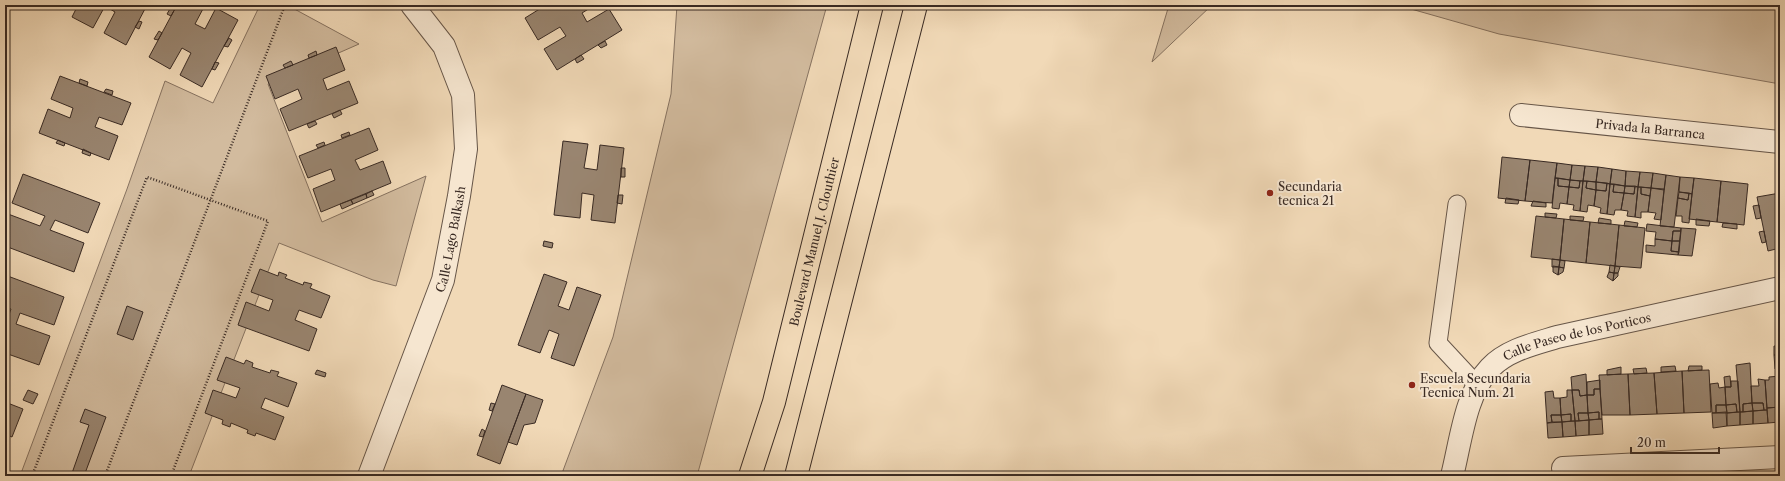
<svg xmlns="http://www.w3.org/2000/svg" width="1785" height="481" font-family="'Libre Caslon Text',serif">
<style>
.green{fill:#d2bb9e;stroke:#867260}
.building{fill:#998570;stroke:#392a23}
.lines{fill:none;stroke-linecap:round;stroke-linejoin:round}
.service-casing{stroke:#675648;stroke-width:19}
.minor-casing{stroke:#675648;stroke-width:24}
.tertiary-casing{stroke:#675648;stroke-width:24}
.primary-casing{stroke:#392a23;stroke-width:24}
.path{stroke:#392a23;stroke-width:2.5;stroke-dasharray:1 2;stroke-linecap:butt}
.service{stroke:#f6e6d0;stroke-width:17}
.minor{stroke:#f6e6d0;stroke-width:22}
.tertiary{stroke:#f6e6d0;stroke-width:22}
.primary{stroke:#f1d9b7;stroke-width:22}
.poi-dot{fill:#8f2418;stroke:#f6e6d0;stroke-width:1.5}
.labels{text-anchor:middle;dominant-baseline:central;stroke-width:4;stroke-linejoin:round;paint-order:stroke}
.street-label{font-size:12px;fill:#392a23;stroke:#f6e6d0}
.poi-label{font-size:12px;fill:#392a23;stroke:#f6e6d0;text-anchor:start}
</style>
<rect width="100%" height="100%" fill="#f1d9b7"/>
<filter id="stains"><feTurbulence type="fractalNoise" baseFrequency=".005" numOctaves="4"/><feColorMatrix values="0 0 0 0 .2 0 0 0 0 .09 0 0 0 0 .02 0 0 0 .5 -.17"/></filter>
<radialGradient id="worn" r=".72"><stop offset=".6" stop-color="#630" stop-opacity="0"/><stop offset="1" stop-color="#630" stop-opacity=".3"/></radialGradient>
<!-- green -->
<path class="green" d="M260 5H287L359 44 268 84 322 222 426 176 396 286 373 280 279 243 189 476H20L127 189 165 81 213 103Z
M677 5H827L697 476H561L613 337 671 94Z
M1169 5H1212L1152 62Z
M1397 5H1780V84L1499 34Z"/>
<!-- building -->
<path class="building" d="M78 5H147L126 45 104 33 115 12 105 6 93 28 72 17Z
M177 5H205L195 24 205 29 216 8 238 20 202 87 180 75 191 53 182 48 170 69 149 57Z
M546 5H595L582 13 587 22 609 9 622 30 557 70 544 49 566 36 560 27 538 40 525 18Z
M171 7 175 9 171 16 167 14Z
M139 21 142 22 139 29 135 27Z
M159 31 162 33 158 40 154 39Z
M229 38 232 40 228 47 224 46Z
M605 41 607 45 601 48 598 45Z
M336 47 345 70 323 79 327 90 349 81 358 103 289 131 280 109 302 99 298 89 275 99 266 76Z
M316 51 317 55 309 58 308 55Z
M581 55 584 59 577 63 575 59Z
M291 61 293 65 285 68 283 65Z
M215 62 219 63 215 70 212 69Z
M60 76 131 103 122 125 99 117 95 127 118 136 109 160 39 133 48 109 70 118 73 108 51 99Z
M80 79 88 82 87 86 79 83Z
M106 89 113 91 112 95 104 92Z
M340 110 342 114 334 118 332 114Z
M315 121 317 124 309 128 307 124Z
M369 128 378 150 355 160 360 170 383 161 391 183 321 212 313 189 335 180 331 169 308 178 299 156Z
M349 132 350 135 342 138 341 135Z
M58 140 65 143 64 146 56 143Z
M563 141 588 144 584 168 597 170 600 145 624 148 615 223 591 220 594 195 582 193 580 218 554 215Z
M324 142 325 145 318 148 316 145Z
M83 149 91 153 90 156 82 153Z
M1502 157 1530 160 1525 201 1498 198Z
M1530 160 1557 163 1552 203 1525 201Z
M1557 163 1572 165 1570 180 1555 178Z
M1572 165 1585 166 1583 181 1570 180Z
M1585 166 1598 167 1596 182 1583 181Z
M1598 167 1612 169 1610 184 1596 182Z
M621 168H625V177H621Z
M1612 169 1626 171 1625 186 1610 184Z
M1626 171 1640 172 1638 187 1625 186Z
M1640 172 1653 173 1651 188 1638 187Z
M1653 173 1666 175 1664 190 1651 188Z
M23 174 100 203 88 233 55 220 50 230 84 243 74 272 5 246V222L8 214 40 226 45 216 12 203Z
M1666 175 1680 177 1674 227 1660 226Z
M1680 177 1694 178 1692 194 1679 192Z
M1555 178H1558V186L1569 187 1567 204 1560 203 1559 209 1552 208Z
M1558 178 1570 180 1569 187 1558 186Z
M1694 178 1721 181 1717 222 1689 219Z
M1570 180 1580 181 1579 188 1569 187Z
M1580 181H1583L1580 211 1573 210 1574 205 1567 204 1569 187 1579 188Z
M1583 181H1587L1586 188 1596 190 1594 206 1588 205 1587 212 1580 211Z
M1587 181 1596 182V190L1586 188Z
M1721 181 1748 184 1744 225 1717 222Z
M1596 182 1607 183 1606 191 1596 190Z
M1607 183 1610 184 1607 214 1600 213 1601 208 1594 206 1596 190 1606 191Z
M1610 184H1614L1613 192 1624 193 1621 210H1615L1614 215 1607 214Z
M1614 184 1625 186 1624 193 1613 192Z
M1625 186H1635L1634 194 1624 193Z
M1635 186 1638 187 1635 217 1627 216 1628 211 1621 210 1624 193 1634 194Z
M1638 187H1641V194L1650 196 1648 212H1641V218L1635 217Z
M1641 187 1651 188 1650 196 1641 194Z
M1651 188 1664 189 1661 220 1654 219 1656 213 1648 212Z
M372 191 374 195 367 198 366 194Z
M1679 192 1689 193 1688 200 1678 198Z
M1689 193 1692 194 1689 223 1682 222V216H1676L1678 198 1688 200Z
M1780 193V248L1768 251 1757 197Z
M366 194 367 198 353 204 351 200Z
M618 195H623L622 204 617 203Z
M1506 198 1519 200 1518 204 1505 203Z
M351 200 353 204 342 209 340 204Z
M1533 201 1546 203V207L1531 206Z
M1759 205 1761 218 1756 219 1753 206Z
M1545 213 1557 214 1556 218 1545 217Z
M1536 216 1564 219 1560 260 1531 257Z
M1570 216 1584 217 1583 221 1570 220Z
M1599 218 1611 220V224L1598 223Z
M1564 219 1590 222 1586 263 1560 260Z
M1696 219 1710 221 1709 226 1696 225Z
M1625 221 1638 223 1637 227 1624 226Z
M1590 222 1619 225 1615 266 1586 263Z
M1723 223 1737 224V229L1722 227Z
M1647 224 1681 228V231H1673L1672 241 1655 239 1656 232 1646 231Z
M1619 225 1645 228 1641 268 1615 266Z
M1681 228 1696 229 1692 256 1678 255Z
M1673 231H1681L1680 241H1672Z
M1764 231 1766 242 1762 243 1759 232Z
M1655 239 1672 241 1671 251 1679 252 1678 255 1646 252V245L1655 246Z
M544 241 553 243 552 248 543 246Z
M1672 241H1680L1679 252 1671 251Z
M1552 259 1560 260 1559 267H1552Z
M1560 260 1565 261 1564 268 1559 267Z
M1610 265 1615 266 1614 273 1609 272Z
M1553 266 1559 267 1558 275 1553 272Z
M1615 266 1620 267 1618 273H1614Z
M1559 267 1564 268 1563 272 1558 275Z
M260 269 278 276 279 272 287 275 285 278 303 285 304 282 312 284 310 288 330 296 321 318 299 310 295 320 317 329 309 351 238 325 246 302 269 311 273 300 251 292Z
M1609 272 1614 273 1613 281 1607 277Z
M1614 273H1618V276L1613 281Z
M544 274 567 282 558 306 569 310 577 287 601 295 574 366 551 358 559 334 549 330 540 353 518 345Z
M5 275 64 297 54 325 20 313 16 324 50 336 39 365 5 353V320H7L11 309 5 307Z
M127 306 143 312 133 340 117 334Z
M1774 346H1778L1779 355H1774Z
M1774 355H1779L1780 368 1775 369Z
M226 357 244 364 246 360 253 363 252 367 270 373 271 370 279 372 277 376 297 383 288 407 265 398 261 408 284 417 275 440 256 433 255 436 247 433 248 430 231 423 230 427 222 424 223 420 205 413 213 390 236 398 240 388 217 380Z
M1750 363 1752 403 1743 404V412H1740L1736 365Z
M1675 366 1676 371 1661 372V367Z
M1689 366H1702V370L1688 371Z
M1621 367V374L1607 375V370Z
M1646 368 1647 373 1634 374 1633 369Z
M317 370 326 373 325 377 315 374Z
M1709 370 1711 412 1684 413 1682 371Z
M1682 371 1684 413 1657 414 1654 373Z
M1654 373 1657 414 1630 415 1628 374Z
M1586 374 1587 395 1580 396 1579 390H1572L1571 377Z
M1628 374 1630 415H1602L1599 375Z
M1730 376 1731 387H1725L1724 377Z
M1780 376V382L1776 383V396L1780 395V407L1767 408 1765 380H1769V377Z
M1758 379 1765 380 1767 410H1764L1763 403H1752L1751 386H1759Z
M1600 380V389H1594V395H1587V382Z
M1731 381H1738L1740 412H1737L1736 404 1726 405 1725 387H1731Z
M1780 382V395L1776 396V383Z
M1718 383 1719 388 1725 387 1726 405H1716V413H1712L1710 384Z
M502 385 526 394 500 464 477 455Z
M1594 389H1600L1602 419H1599V412L1588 413 1587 395H1594Z
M28 390 38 394 33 404 23 400Z
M1567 390H1572L1575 421H1571V414L1561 415 1560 398 1567 397Z
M1572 390H1579L1580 396 1587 395 1588 413H1578L1579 421H1575Z
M1553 391 1554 398H1560L1561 415H1551L1552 422 1547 423 1545 392Z
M526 394 543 400 535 423 524 425 517 445 508 442Z
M5 402 23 409 12 437 5 434Z
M491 403 495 404 492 411 489 410Z
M1752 403 1753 411 1743 412V404Z
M1752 403H1763L1764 410 1753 411Z
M1736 404 1737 412 1727 413 1726 405Z
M1716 405H1726L1727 413H1716Z
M1780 407V422L1768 423 1767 408Z
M85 409 106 417 84 476H71L89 425 80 422Z
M1767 410 1768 423 1753 424V411Z
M1753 411V424L1740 425V412Z
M1599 412V419L1589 420 1588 413Z
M1726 412 1727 426 1713 428 1712 413Z
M1740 412V425L1727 426V413Z
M1578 413H1588L1589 420 1579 421Z
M1571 414V421L1562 422 1561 415Z
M1551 415H1561L1562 422H1552Z
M1602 419 1603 434 1589 435V420Z
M1589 420V435L1576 436 1575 421Z
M1575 421 1576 436 1563 437 1562 422Z
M1562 422 1563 437 1548 438 1547 423Z
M482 429 485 431 483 437 479 436Z"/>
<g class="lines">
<!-- service casing -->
<g class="service-casing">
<path id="service" d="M1457 204 1438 343 1477 385"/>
</g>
<!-- minor casing -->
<g class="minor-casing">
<g id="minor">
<path id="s1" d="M1521 115 1780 142"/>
<path d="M1563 468 1780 457"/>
<path id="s2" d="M369 476 443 280 459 196 466 149 463 95 444 46 412 5"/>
</g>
</g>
<!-- tertiary casing -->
<g class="tertiary-casing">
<g id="tertiary">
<path id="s3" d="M1452 476C1461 441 1465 394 1490 368 1507 350 1534 344 1557 337L1780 288"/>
</g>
</g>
<!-- primary casing -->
<g class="primary-casing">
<g id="primary">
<path id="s4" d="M750 476 774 402 872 5"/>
<path d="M796 476 916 5"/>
</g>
</g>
<!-- path -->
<path class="path" d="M32 476 147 177 268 221 171 476
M105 476 285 5"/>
<!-- service -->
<use href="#service" class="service"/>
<!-- minor -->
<use href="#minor" class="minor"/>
<!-- tertiary -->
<use href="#tertiary" class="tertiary"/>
<!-- primary -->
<use href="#primary" class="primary"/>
</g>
<!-- markers -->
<g class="poi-dot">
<circle cx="1270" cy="193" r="4"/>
<circle cx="1412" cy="385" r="4"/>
</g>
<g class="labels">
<!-- street labels -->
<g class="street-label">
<text stroke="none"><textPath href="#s1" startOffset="130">Privada la Barranca</textPath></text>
<text stroke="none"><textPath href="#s2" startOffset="251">Calle Lago Balkash</textPath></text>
<text stroke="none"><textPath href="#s4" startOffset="243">Boulevard Manuel J. Clouthier</textPath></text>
<text stroke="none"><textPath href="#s3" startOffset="210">Calle Paseo de los Porticos</textPath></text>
</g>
<!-- poi labels -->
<g class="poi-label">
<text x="1278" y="186">Secundaria<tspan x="1278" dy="14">tecnica 21</tspan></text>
<text x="1420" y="378">Escuela Secundaria<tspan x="1420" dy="14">Tecnica Num. 21</tspan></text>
</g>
</g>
<!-- margin -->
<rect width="1785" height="481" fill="none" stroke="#f1d9b7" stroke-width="20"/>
<rect x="6" y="6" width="1773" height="469" fill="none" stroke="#392a23" stroke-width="2"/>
<rect x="10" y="10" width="1765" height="461" fill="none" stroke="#392a23"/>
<!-- scale -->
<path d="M1631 447v6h88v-6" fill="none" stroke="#392a23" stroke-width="2"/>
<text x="1637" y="447" font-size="12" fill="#392a23" stroke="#f6e6d0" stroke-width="3" paint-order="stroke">20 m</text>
<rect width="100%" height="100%" filter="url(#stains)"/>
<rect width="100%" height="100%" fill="url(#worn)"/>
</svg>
